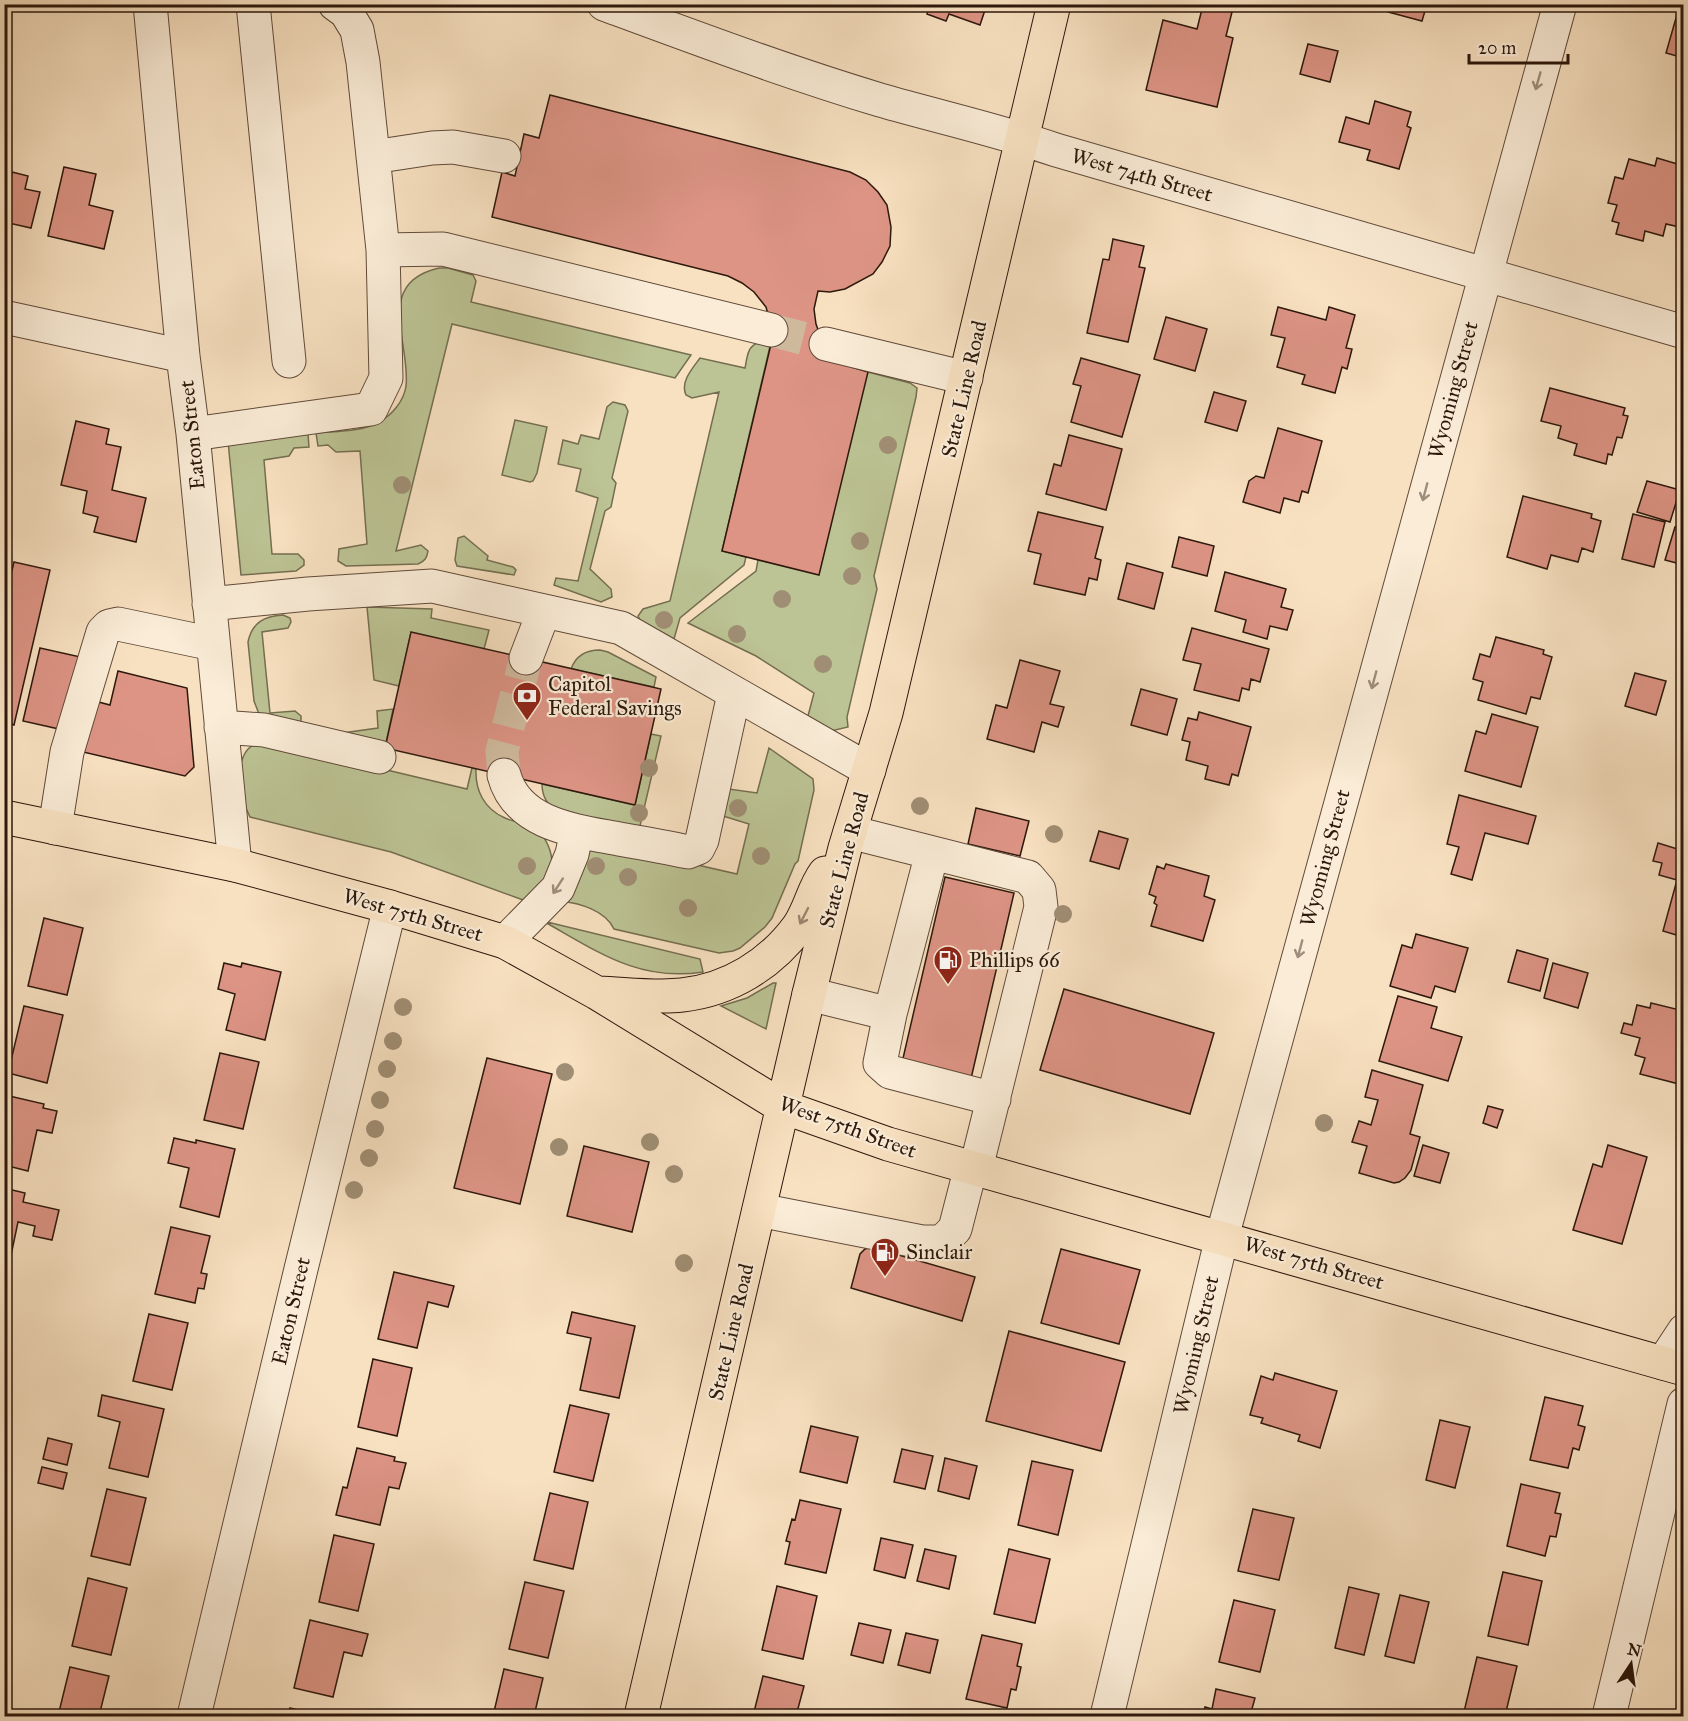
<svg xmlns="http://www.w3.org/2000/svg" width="1688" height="1721" font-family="'IM FELL Great Primer',serif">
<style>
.green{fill:#bcc394;stroke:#746e50;stroke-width:1.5}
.building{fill:#dd9485;stroke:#2d180c;stroke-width:1.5}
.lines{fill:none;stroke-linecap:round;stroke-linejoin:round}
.minor-tunnel{stroke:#cfb99d;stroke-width:33;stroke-dasharray:33 16;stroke-linecap:butt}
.minor-casing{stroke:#604a39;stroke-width:35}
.major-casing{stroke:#2d180c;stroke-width:35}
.minor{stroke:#faecd7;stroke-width:33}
.major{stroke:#f8e1c1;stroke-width:33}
.tree{fill:#a08e74}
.oneway{stroke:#9e8d7c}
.oneway2{stroke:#9d8770}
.labels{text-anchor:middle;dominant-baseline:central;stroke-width:4.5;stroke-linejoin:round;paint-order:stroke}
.street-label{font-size:21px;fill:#2d180c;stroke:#faecd7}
.poi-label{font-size:21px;fill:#2d180c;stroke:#faecd7;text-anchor:start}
</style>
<rect width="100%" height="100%" fill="#f8e1c1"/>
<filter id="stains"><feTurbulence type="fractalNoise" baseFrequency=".00333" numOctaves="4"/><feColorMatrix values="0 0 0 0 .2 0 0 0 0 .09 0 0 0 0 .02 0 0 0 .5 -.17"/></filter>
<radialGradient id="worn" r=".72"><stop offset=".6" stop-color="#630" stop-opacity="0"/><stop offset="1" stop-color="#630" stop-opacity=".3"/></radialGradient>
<!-- green -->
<path class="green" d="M439 268H448L473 275 476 281 471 302 691 355 675 378 452 324 396 551 421 545 428 551C427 558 425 561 418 564L346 566 338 561 339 549 367 544 360 451 336 452 328 445 318 446 316 433C336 431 362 432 379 422 392 415 404 401 406 386 411 344 373 283 439 268Z
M758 343 770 346 722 551 746 557 744 565 680 618 674 639 640 620 638 616 643 609 670 601 719 392 692 398 686 395C680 382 692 369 700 358L745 368C747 359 747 346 758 343Z
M868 372 910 383 917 388 916 397 874 576 877 589 847 717 848 727 831 731 808 716 814 693 756 656 688 623 756 571 758 560Z
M613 402 625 405 628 411 612 478 616 483 611 507 605 511 590 569 611 589 612 597 601 602 554 585 556 578 578 581 598 498 576 491 581 469 558 464 563 440 578 444 581 435 599 439 607 407Z
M515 420 547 427 537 473 533 481 530 482 502 475Z
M308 434 309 447 294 448 289 456 264 460 272 554H298L304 560V565L296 571 241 575 228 441Z
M464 536 488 556 487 560 513 567 516 570 514 575 457 566 455 560 458 538Z
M367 607 432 609 431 618 489 630 484 649 411 633 399 686 374 680Z
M283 615 290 618 291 622 288 628 262 632 270 713 295 711 301 716V723L259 714 254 701 248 642C252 622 265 616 283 615Z
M600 650 608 652 656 677 654 687 571 669C576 655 586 650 600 650Z
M393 709 385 748 342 733 378 728 377 711Z
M651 734 661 736 639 830 556 810C546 804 542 796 542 784L635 805Z
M273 743 467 789 472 768 476 769C475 790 484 809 505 818 514 822 523 823 532 826 545 832 556 857 550 871 546 881 534 892 526 901L391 852 250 817 245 806 241 763C247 743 254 744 273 743Z
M769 748 813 779 814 790 798 861 795 864 772 918 765 927 740 948 733 951 719 953 614 929C605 910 579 903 560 901L586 848 667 858 737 874 749 824 723 816 729 789 757 793Z
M543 921 700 959 703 972C638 982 597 951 543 921Z
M773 983H776L766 1029 721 1006 747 998Z"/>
<!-- building -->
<path class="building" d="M987 4 980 25 949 14 946 21 927 14 929 8 921 5Z
M1390 4H1427L1422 21 1388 12Z
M1680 4H1684V58L1666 53Z
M1203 5 1232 12 1226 36 1233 38 1217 107 1146 90 1163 20 1197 29Z
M1308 44 1338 51 1330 82 1300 74Z
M550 95 850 172 866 180 878 192 887 205 891 227 890 246 882 262 873 274 845 289 830 292 818 291 814 309 816 324 820 335 852 367 868 372 819 575 722 551 772 340 771 325 766 307 754 292 742 283 728 276 492 217 502 172 515 176 524 134 539 138Z
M1375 101 1411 112 1407 126 1411 128 1399 169 1367 160 1370 150 1339 142 1346 117 1369 124Z
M1657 158 1681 165 1677 179 1682 180 1679 190 1684 191V228L1666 224 1663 236 1645 231 1643 241 1616 234 1619 223 1612 221 1617 205 1608 203 1615 177 1623 179 1629 159 1655 166Z
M64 167 96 174 89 205 113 211 104 249 48 236Z
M12 172 28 176 25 189 40 192 31 228 4 222V183L10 184Z
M1113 239 1144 246 1139 267 1145 268 1128 342 1087 333 1103 259 1109 260Z
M1278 307 1326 320 1329 307 1355 315 1346 348 1352 349 1347 369 1342 367 1335 393 1302 384 1305 375 1277 367 1285 338 1271 335Z
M1166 317 1207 329 1195 371 1154 359Z
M1081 358 1140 375 1122 437 1071 422 1081 386 1073 384Z
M1550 388 1625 408 1623 415 1628 416 1622 438 1617 437 1612 455 1608 454 1606 464 1574 455 1577 444 1558 438 1561 426 1541 421Z
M1214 392 1246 401 1237 431 1205 422Z
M76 421 109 429 106 444 121 447 112 490 146 498 136 542 94 532 98 517 83 513 87 491 61 485Z
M1278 428 1322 441 1308 493 1302 491 1299 502 1284 498 1280 513 1243 502 1249 481 1256 476 1264 478Z
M1069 435 1122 449 1106 510 1046 494 1054 464 1061 466Z
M1647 481 1680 490 1670 522 1637 512Z
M1523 496 1592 514 1591 518 1601 521 1593 552 1582 548 1578 562 1551 555 1547 569 1507 557Z
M1038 512 1103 527 1095 558 1101 560 1097 580 1089 578 1085 595 1034 584 1041 554 1028 551Z
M1633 514 1665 522 1654 567 1622 559Z
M1675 527 1684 529V565L1665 560Z
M1179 537 1214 546 1207 576 1172 567Z
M14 562 50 570 14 725 4 722V603Z
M1127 563 1163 573 1154 609 1118 599Z
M1225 572 1286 589 1281 607 1293 610 1287 630 1270 626 1267 639 1243 632 1246 620 1215 611Z
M1192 628 1269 649 1260 682 1251 679 1249 690 1242 688 1239 701 1194 690 1201 664 1183 660Z
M411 632 661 689 635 805 385 748Z
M1496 637 1544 650 1543 654 1552 657 1540 699 1531 697 1526 714 1478 700 1483 682 1473 679 1480 654 1490 657Z
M40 648 85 658 68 731 23 721Z
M1020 660 1060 671 1050 704 1064 707 1058 727 1042 722 1034 752 987 739 996 705 1007 708Z
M118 671 187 688 194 767 185 776 79 751 91 700 110 705Z
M1635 673 1666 681 1656 715 1625 706Z
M1141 689 1177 699 1167 735 1131 725Z
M1199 712 1251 727 1238 776 1232 774 1229 785 1205 779 1208 766 1186 760 1190 742 1182 740 1188 718 1197 720Z
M1492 714 1538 727 1521 787 1465 771 1476 731 1486 734Z
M1459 795 1536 816 1528 844 1485 833 1472 880 1451 874 1459 847 1447 844Z
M976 808 1029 821 1020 856 968 844Z
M1099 831 1128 839 1119 869 1090 861Z
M1658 843 1684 851V961L1677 959 1683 937 1663 931 1677 880 1659 875 1662 863 1653 861Z
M1166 864 1209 876 1204 896 1215 900 1203 941 1151 926 1157 905 1154 903 1156 897 1149 894 1157 866 1164 869Z
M945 877 1014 893 970 1083 901 1067Z
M44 918 83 928 67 995 28 986Z
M1416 934 1468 948 1455 992 1435 986 1431 998 1390 986 1402 945 1412 948Z
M1517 950 1548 959 1540 991 1508 982Z
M224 963 241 967 242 963 281 972 265 1040 226 1030 235 994 218 989Z
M1553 963 1588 973 1578 1008 1544 998Z
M1064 989 1214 1033 1190 1114 1040 1070Z
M1398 996 1437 1007 1431 1028 1462 1037 1448 1081 1379 1061Z
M1651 1003 1684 1011V1069L1679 1084 1640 1074 1645 1058 1635 1055 1640 1038 1621 1033 1624 1023 1632 1025 1637 1005 1650 1008Z
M24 1006 63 1015 47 1083 8 1073Z
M220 1053 259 1062 243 1129 204 1120Z
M487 1058 552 1074 520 1204 454 1188Z
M1372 1070 1423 1085 1410 1134 1420 1137 1411 1170 1405 1178 1399 1182 1394 1183 1359 1173 1367 1146 1352 1142 1359 1121 1371 1125 1378 1100 1365 1097Z
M5 1095 44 1104 43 1108 57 1111 52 1133 37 1130 28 1171 4 1165Z
M1488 1106 1503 1110 1497 1128 1483 1123Z
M174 1138 196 1143V1140L235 1149 219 1217 180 1207 189 1168 168 1163Z
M1423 1145 1449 1153 1440 1183 1414 1176Z
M1608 1145 1647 1157 1622 1244 1573 1230 1593 1164 1602 1167Z
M584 1146 649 1162 632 1232 567 1216Z
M4 1188 25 1193 23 1202 59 1210 52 1240 33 1236 35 1226 18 1222 10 1260 4 1258Z
M171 1227 210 1236 201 1273 207 1274 204 1289 198 1288 195 1303 155 1294Z
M871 1247 975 1277 962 1321 851 1288 860 1254 865 1249Z
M1061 1249 1140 1270 1119 1344 1041 1323Z
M394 1272 454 1286 448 1307 428 1302 417 1348 378 1339Z
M572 1312 635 1326 619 1398 580 1390 591 1338 567 1333Z
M149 1314 188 1323 172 1390 133 1381Z
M1009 1331 1125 1362 1101 1451 986 1421Z
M373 1359 412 1368 397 1436 358 1427Z
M1275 1373 1337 1391 1320 1448 1298 1441 1300 1435 1261 1423 1263 1418 1250 1415 1261 1376 1273 1380Z
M102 1395 164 1409 148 1477 109 1468 120 1422 98 1416Z
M1545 1397 1583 1406 1578 1425 1585 1427 1579 1450 1573 1448 1568 1468 1530 1460Z
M570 1405 609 1414 593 1481 554 1472Z
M1440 1420 1470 1427 1455 1488 1426 1480Z
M811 1426 858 1437 847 1483 800 1472Z
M48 1438 72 1444 67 1465 43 1459Z
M357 1448 395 1457 394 1461 406 1463 399 1489 389 1487 380 1525 336 1515 343 1487 347 1488Z
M902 1449 933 1456 925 1489 894 1482Z
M945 1458 977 1466 969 1499 938 1491Z
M1032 1461 1073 1470 1058 1535 1018 1525Z
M42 1467 67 1473 63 1489 38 1483Z
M1521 1484 1560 1493 1555 1513 1561 1514 1556 1537 1550 1536 1545 1556 1507 1546Z
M107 1489 146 1498 130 1565 91 1556Z
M550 1493 588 1502 573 1569 534 1560Z
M800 1500 841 1509 826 1573 785 1564 790 1542 786 1541 792 1519 795 1520Z
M1253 1509 1294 1518 1279 1580 1238 1571Z
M334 1535 374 1544 358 1611 319 1602Z
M881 1538 913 1545 905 1578 874 1570Z
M925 1549 956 1556 949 1589 917 1581Z
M1009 1549 1050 1559 1035 1623 994 1614Z
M1503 1572 1542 1581 1528 1645 1488 1636Z
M88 1578 127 1588 111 1655 72 1646Z
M525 1582 564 1591 548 1658 509 1649Z
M777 1586 817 1596 803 1659 762 1650Z
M1349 1587 1379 1594 1364 1655 1335 1648Z
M1400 1595 1429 1602 1414 1663 1385 1656Z
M1234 1600 1275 1610 1260 1672 1219 1662Z
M310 1620 368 1634 362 1656 344 1652 333 1697 294 1688Z
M859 1623 891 1630 883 1663 851 1655Z
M906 1633 938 1640 930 1673 898 1665Z
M982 1635 1022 1644 1017 1666 1021 1667 1016 1690 1011 1689 1007 1708 966 1699Z
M1477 1657 1517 1666 1505 1716H1463Z
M70 1667 109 1676 99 1716H58Z
M504 1669 543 1678 534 1716H493Z
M763 1676 804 1686 796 1716H753Z
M1216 1689 1255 1698 1250 1716H1203L1205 1707 1212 1709Z
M290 1708 323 1716H288Z
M839 1712 857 1716H838Z"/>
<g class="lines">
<!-- minor-tunnel -->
<path class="minor-tunnel" d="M771 330 826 344
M504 775 502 751 526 658"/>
<!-- minor casing -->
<g class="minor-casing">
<path id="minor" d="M150 4 183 356 193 434 235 865
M253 4 289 361
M335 4 346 12 357 30 363 62 383 250
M604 4C696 38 787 72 880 100 939 117 998 130 1056 150L1684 332
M373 157 432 148 453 147 504 156
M4 317 183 356
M826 344 966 378
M193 434 371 409 386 378 383 250 443 249 771 330
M209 604 308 594 432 586 621 628 869 770
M526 658 544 611
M221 727 264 730 379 757
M504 775C517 825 577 831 619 839 642 843 665 847 688 852L698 848 702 840 734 694
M55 828 67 752 103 632 109 626 118 624 213 644
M850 832 1028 877 1039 890 1041 907 976 1168
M505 942 558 888 572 854 577 831
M809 994 890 1014 880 1063 890 1072 994 1099
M890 1014 932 853
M759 1210 922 1242H942L955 1229 971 1167
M1663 1363 1684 1331
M194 1716 301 1269 390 907
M1107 1716 1222 1237 1560 4
M1609 1716 1684 1404"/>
</g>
<!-- major casing -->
<g class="major-casing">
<path id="major" d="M4 817 235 865 390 907 505 942 597 993 783 1107 888 1144 1684 1369
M599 993C626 994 656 998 682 995 729 990 771 964 798 927 810 910 813 889 825 873
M641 1716 809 994 845 848 886 713 1054 4"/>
</g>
<!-- minor -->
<use href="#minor" class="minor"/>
<!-- major -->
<use href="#major" class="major"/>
</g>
<!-- trees -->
<g class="tree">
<circle cx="888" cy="445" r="9"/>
<circle cx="402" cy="485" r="9"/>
<circle cx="860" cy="541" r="9"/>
<circle cx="852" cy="576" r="9"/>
<circle cx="782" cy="599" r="9"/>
<circle cx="664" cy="620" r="9"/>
<circle cx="737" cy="634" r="9"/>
<circle cx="823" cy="664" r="9"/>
<circle cx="649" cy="768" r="9"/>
<circle cx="920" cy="806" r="9"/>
<circle cx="738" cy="808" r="9"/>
<circle cx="639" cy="813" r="9"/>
<circle cx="1054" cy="834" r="9"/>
<circle cx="761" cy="856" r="9"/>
<circle cx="527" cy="866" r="9"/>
<circle cx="596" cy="866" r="9"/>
<circle cx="628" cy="877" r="9"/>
<circle cx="688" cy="908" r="9"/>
<circle cx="1063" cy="914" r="9"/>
<circle cx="403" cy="1007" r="9"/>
<circle cx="393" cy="1041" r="9"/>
<circle cx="387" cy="1069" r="9"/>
<circle cx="565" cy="1072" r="9"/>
<circle cx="380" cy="1100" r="9"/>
<circle cx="1324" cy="1123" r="9"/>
<circle cx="375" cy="1129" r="9"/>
<circle cx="650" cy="1142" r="9"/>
<circle cx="559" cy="1147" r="9"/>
<circle cx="369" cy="1158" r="9"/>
<circle cx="674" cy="1174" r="9"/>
<circle cx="354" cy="1190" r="9"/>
<circle cx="684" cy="1263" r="9"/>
</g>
<!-- one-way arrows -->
<defs><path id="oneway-shaft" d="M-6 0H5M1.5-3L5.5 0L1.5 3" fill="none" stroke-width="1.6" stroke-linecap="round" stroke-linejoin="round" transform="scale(1.5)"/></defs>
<g class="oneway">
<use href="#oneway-shaft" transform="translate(1538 81) rotate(106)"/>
<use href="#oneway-shaft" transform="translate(1425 492) rotate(105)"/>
<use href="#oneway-shaft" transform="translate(1374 680) rotate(105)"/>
<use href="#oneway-shaft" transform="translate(558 886) rotate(123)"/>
<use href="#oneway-shaft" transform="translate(1300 949) rotate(105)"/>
</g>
<use class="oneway2" href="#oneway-shaft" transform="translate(804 916) rotate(117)"/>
<!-- icons -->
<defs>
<g id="bank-pin" transform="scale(1.5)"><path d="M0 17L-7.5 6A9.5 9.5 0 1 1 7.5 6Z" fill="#8f2418" stroke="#faecd7"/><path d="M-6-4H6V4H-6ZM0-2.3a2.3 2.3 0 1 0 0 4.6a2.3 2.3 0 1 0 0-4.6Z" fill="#fff"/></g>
<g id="fuel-pin" transform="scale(1.5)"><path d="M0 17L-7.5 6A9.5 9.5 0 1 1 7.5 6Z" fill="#8f2418" stroke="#faecd7"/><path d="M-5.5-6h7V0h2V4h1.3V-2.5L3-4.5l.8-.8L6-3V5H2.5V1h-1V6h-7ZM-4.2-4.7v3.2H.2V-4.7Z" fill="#fff"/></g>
</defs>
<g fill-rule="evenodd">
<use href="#bank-pin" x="527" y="696"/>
<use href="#fuel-pin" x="948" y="960"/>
<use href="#fuel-pin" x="885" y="1252"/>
</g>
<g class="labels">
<!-- street labels -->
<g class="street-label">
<text transform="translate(1142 175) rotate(16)">West 74th Street</text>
<text transform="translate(964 389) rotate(-77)">State Line Road</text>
<text transform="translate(1453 390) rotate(-75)">Wyoming Street</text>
<text transform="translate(192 435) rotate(-96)">Eaton Street</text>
<text transform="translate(1325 858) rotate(-75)">Wyoming Street</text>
<text transform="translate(844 860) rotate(-75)">State Line Road</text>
<text transform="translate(413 915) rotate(16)">West 75th Street</text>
<text transform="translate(848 1127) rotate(20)">West 75th Street</text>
<text transform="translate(1314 1263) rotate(16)">West 75th Street</text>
<text transform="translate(291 1311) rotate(-77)">Eaton Street</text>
<text transform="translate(731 1332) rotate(-77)">State Line Road</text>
<text transform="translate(1196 1345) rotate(-77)">Wyoming Street</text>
</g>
<!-- poi labels -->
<g class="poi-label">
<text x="548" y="684">Capitol<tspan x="548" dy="24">Federal Savings</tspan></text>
<text x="969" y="960">Phillips 66</text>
<text x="906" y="1252">Sinclair</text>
</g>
</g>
<!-- margin -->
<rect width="1688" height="1721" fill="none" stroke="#f8e1c1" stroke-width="24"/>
<rect x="6" y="6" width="1676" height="1709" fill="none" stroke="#2d180c" stroke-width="3"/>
<rect x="12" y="12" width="1664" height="1697" fill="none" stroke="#2d180c" stroke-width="1.5"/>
<!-- north arrow -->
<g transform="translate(1631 1664) rotate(13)" stroke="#faecd7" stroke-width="4.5" paint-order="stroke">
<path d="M0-4.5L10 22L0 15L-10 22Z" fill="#2d180c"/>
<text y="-9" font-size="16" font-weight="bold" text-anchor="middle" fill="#2d180c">N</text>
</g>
<!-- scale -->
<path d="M1469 54v9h99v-9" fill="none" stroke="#2d180c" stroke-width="3"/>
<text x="1478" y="54" font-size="18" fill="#2d180c" stroke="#faecd7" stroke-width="4.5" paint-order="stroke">20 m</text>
<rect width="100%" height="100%" filter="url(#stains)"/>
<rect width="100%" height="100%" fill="url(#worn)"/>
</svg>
